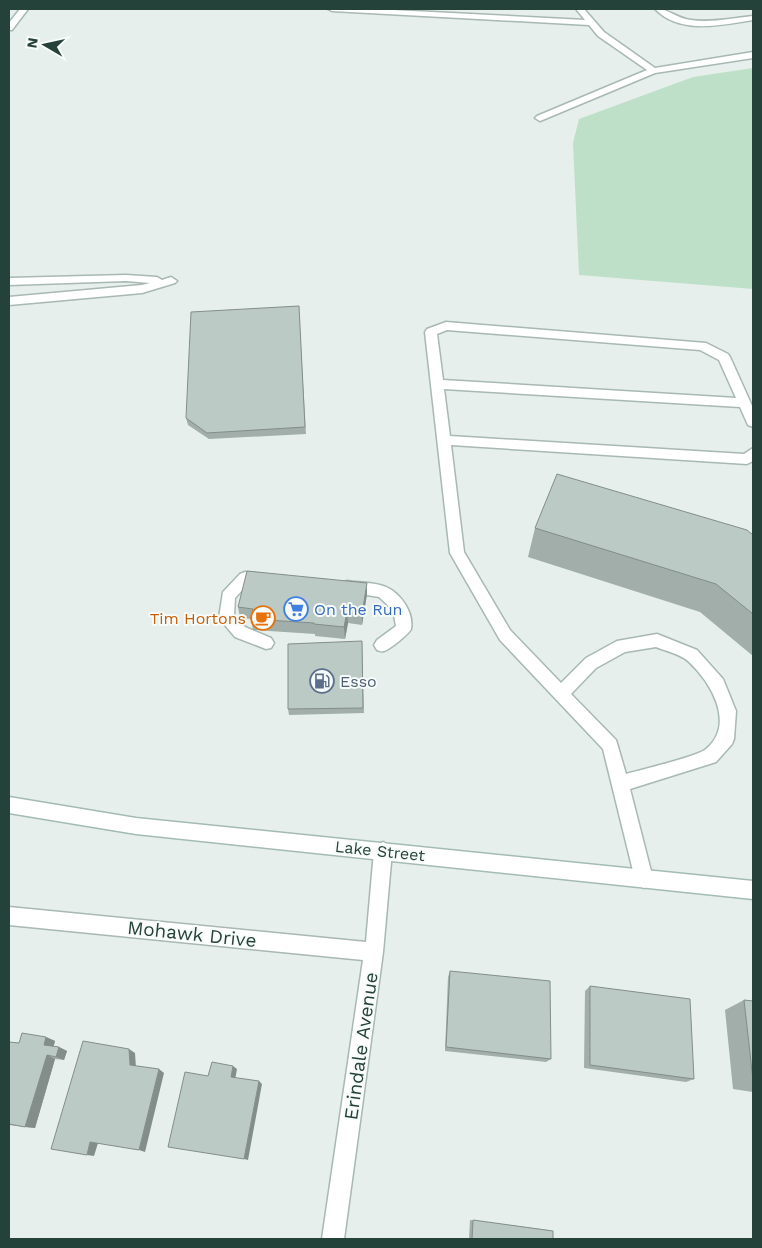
<svg xmlns="http://www.w3.org/2000/svg" width="762" height="1248" font-family="'Work Sans',sans-serif">
<style>
.green{fill:#bfe0c8}
.lines{fill:none;stroke-linecap:round;stroke-linejoin:round}
.lane-casing{stroke:#a8b8b2;stroke-width:3}
.street-casing{stroke:#a8b8b2;stroke-width:3}
.secondary-casing{stroke:#a4bbb3;stroke-width:3}
.lane{fill:#fff;fill-rule:evenodd}
.street{fill:#fff;fill-rule:evenodd}
.secondary{fill:#fff;fill-rule:evenodd}
.wall{fill:#a1aea9}
.shaded-wall{fill:#838d89}
.building{fill:#bbcac4;stroke:#838d89}
.labels{text-anchor:middle;dominant-baseline:central;stroke-width:4;stroke-linejoin:round;paint-order:stroke}
.shop-label{font-size:16px;fill:#366cbe;stroke:#f7fbf9;text-anchor:start}
.food-label{font-size:16px;fill:#c56008;stroke:#f7fbf9;text-anchor:end}
.service-label{font-size:16px;fill:#4e5e75;stroke:#f7fbf9;text-anchor:start}
.street-label{font-size:16px;fill:#24423a;stroke:#f7fbf9}
.near-street-label{font-size:19px;fill:#24423a;stroke:#f7fbf9}
</style>
<rect width="100%" height="100%" fill="#e6efeb"/>
<!-- green -->
<path class="green" d="M753 68V289L579 275 573 143 579 119 693 77Z"/>
<g class="lines">
<!-- lane casing -->
<g class="lane-casing">
<path id="lane" d="M328 9H373L585 20 576 9H584L604 32 655 68 753 52V58L655 73 540 121 535 118 537 116 647 70 598 36 589 25 332 11Z
M655 9C668 8 678 19 691 20 711 23 733 18 753 16V20C722 25 680 35 655 9Z
M126 275 157 277 162 280 171 277 177 281 175 283 142 293 9 305V297L142 285 150 283 126 281 9 285V278Z
M446 322 706 343 728 354 730 357 753 408V427L748 425 740 407 444 389 450 436 744 454 753 448V461L747 464 451 445 464 552 510 630 561 683 586 658 617 641 657 634 697 650 723 679 736 711 734 739 732 744 716 762 630 789 653 879 650 885 644 888 638 885 635 879 603 749 500 640 450 553 425 332 427 329ZM447 330 700 350 719 360 736 398 443 380 437 334ZM656 647C666 651 680 654 688 661 711 682 736 724 706 749 699 756 640 770 626 774L616 740 571 694 596 668 625 652Z
M245 572 269 575 271 579 269 583 264 585 248 584 235 598 234 616 245 627 271 638 274 643 271 648 266 649 235 637 219 618 223 592 240 574Z
M347 581C359 583 375 582 386 587 400 593 414 612 411 629 410 633 389 650 384 651 381 652 380 651 377 650L374 645 377 640 396 626 393 610 379 597 342 591 340 587 342 583Z"/>
</g>
<!-- street casing -->
<g class="street-casing">
<path id="street" d="M383 842 389 845 392 851 383 952 344 1239H322L363 960 9 925V907L366 942 374 851 377 845Z"/>
</g>
<!-- secondary casing -->
<g class="secondary-casing">
<path id="secondary" d="M20 9H28L12 30H9V23Z
M9 797 136 818 753 881V899L136 834 9 813Z"/>
</g>
<!-- lane -->
<use href="#lane" class="lane"/>
<!-- street -->
<use href="#street" class="street"/>
<!-- secondary -->
<use href="#secondary" class="secondary"/>
</g>
<!-- wall -->
<path class="wall" d="M299 313 306 434 209 439 188 425 186 418Z
M535 528 753 535V656L700 612 528 557Z
M367 594 362 625 348 623 345 639 315 636V634L253 630 251 619 240 618 238 607Z
M362 641 364 713 289 715 288 709Z
M450 971 551 1059 546 1062 445 1051 448 977Z
M590 986 694 1079 686 1082 584 1068 585 991Z
M744 1000 753 1001V1092L733 1089 725 1010Z
M46 1037 55 1041 53 1047H59L67 1051 64 1060 55 1059 35 1128 9 1125V1042L19 1043Z
M470 1220 548 1230 553 1239H469Z"/>
<!-- shaded-wall -->
<path class="shaded-wall" d="M367 583V594L362 625V614Z
M347 612 348 623 345 639 344 627Z
M46 1037 55 1041 53 1049 44 1045Z
M59 1047 67 1051 64 1060 56 1057Z
M129 1049 135 1053 136 1068 130 1065Z
M47 1055 55 1059 35 1128 25 1127Z
M233 1066 237 1069 235 1080 231 1077Z
M159 1069 164 1073 145 1152 139 1150Z
M259 1081 262 1084 248 1160 244 1159Z
M90 1142 98 1143 94 1156 87 1155Z"/>
<!-- building -->
<path class="building" d="M299 306 305 427 207 433 186 418 191 312Z
M557 474 747 530 753 535V614L716 584 535 528Z
M247 571 367 583 362 614 347 612 344 627 314 624V623L251 619 253 609 238 607Z
M362 641 363 708 288 709V644Z
M450 971 550 981 551 1059 446 1047Z
M590 986 690 999 694 1079 590 1065Z
M744 1000 753 1001V1080Z
M22 1033 46 1037 44 1045 59 1047 56 1057 47 1055 25 1127 9 1124V1042L19 1043Z
M83 1041 129 1049 130 1065 159 1069 139 1150 90 1142 87 1155 51 1149Z
M212 1062 233 1066 231 1077 259 1081 244 1159 168 1147 185 1072 208 1076Z
M473 1220 553 1231V1239H472Z"/>
<!-- icons -->
<defs>
<g id="supermarket-ring" transform="scale(1.25)"><circle r="9.5" fill="#f7fbf9" stroke="#3f7fe0" stroke-width="1.5"/><path d="M-6-5.5h2.5l.6 2H6L4.5 2H-2.5L-4.4-4H-6ZM-1.5 3.2a1.3 1.3 0 1 0 .1 0ZM3 3.2a1.3 1.3 0 1 0 .1 0Z" fill="#3f7fe0"/></g>
<g id="cafe-ring" transform="scale(1.25)"><circle r="9.5" fill="#f7fbf9" stroke="#e8710a" stroke-width="1.5"/><path d="M-5.5-4.5H6V0H3Q3 3.5 0 3.5H-2.5Q-5.5 3.5-5.5 0ZM3-3.2v2h1.7v-2ZM-6 4.5H4V6H-6Z" fill="#e8710a"/></g>
<g id="fuel-ring" transform="scale(1.25)"><circle r="9.5" fill="#f7fbf9" stroke="#5c6f8a" stroke-width="1.5"/><path d="M-5.5-6h7V0h2V4h1.3V-2.5L3-4.5l.8-.8L6-3V5H2.5V1h-1V6h-7ZM-4.2-4.7v3.2H.2V-4.7Z" fill="#5c6f8a"/></g>
</defs>
<g fill-rule="evenodd">
<use href="#supermarket-ring" x="296" y="609"/>
<use href="#cafe-ring" x="263" y="618"/>
<use href="#fuel-ring" x="322" y="681"/>
</g>
<g class="labels">
<!-- shop labels -->
<g class="shop-label">
<text x="314" y="609">On the Run</text>
</g>
<!-- food labels -->
<g class="food-label">
<text x="246" y="618">Tim Hortons</text>
</g>
<!-- service labels -->
<g class="service-label">
<text x="340" y="681">Esso</text>
</g>
<!-- street labels -->
<g class="street-label">
<text transform="translate(380 851) rotate(6)">Lake Street</text>
</g>
<!-- near-street labels -->
<g class="near-street-label">
<text transform="translate(192 934) rotate(6)">Mohawk Drive</text>
<text transform="translate(361 1046) rotate(-82)">Erindale Avenue</text>
</g>
</g>
<!-- border -->
<rect width="762" height="1248" fill="none" stroke="#24423a" stroke-width="20"/>
<!-- north arrow -->
<g transform="translate(45 45) rotate(279)" stroke="#f7fbf9" stroke-width="4" paint-order="stroke">
<path d="M0-4L9 19L0 12L-9 19Z" fill="#24423a"/>
<text y="-8" font-size="14" font-weight="bold" text-anchor="middle" fill="#24423a">N</text>
</g>
</svg>
